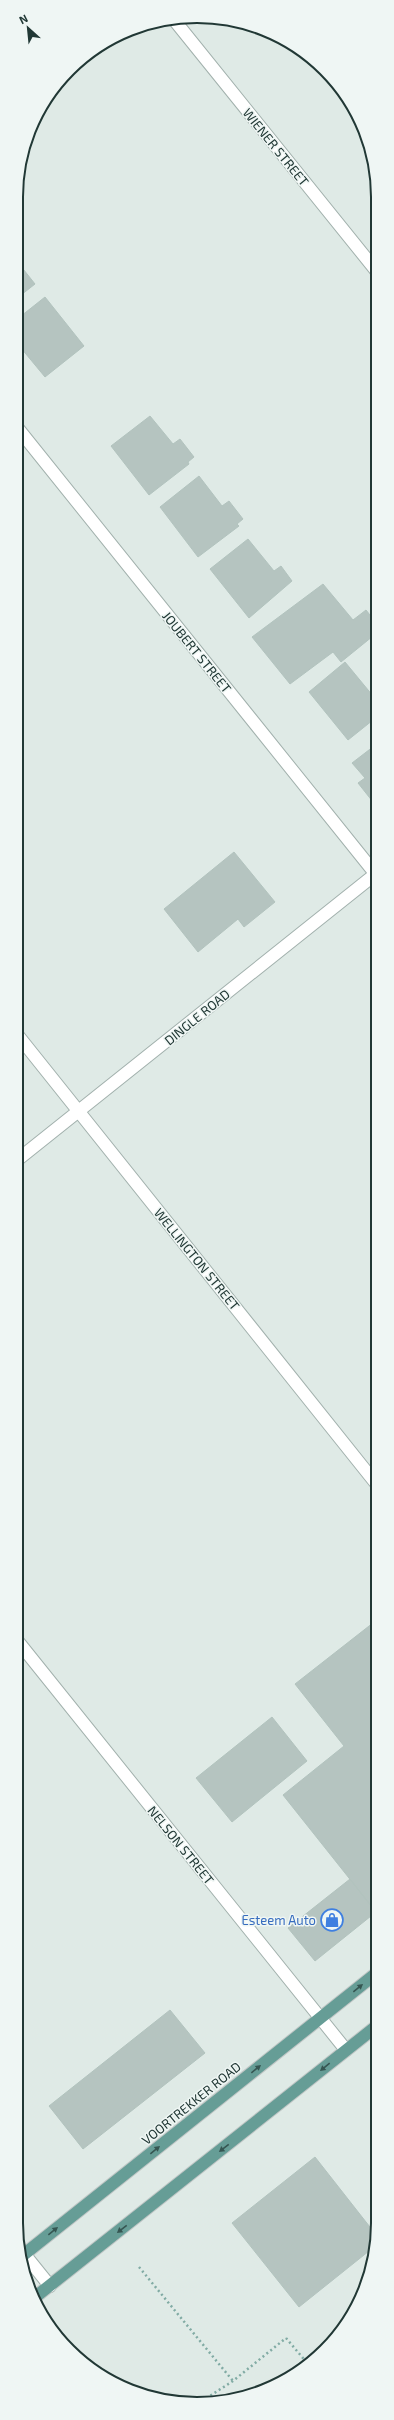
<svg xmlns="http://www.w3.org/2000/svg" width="394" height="2420" font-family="'Exo 2',sans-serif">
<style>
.building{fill:#b5c4c0;stroke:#b2c3be}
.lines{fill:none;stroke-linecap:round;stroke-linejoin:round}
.minor-casing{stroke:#a2b1ad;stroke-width:14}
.primary-casing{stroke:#c1c7c6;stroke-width:14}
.path{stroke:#81aba4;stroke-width:2.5;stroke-dasharray:2 3;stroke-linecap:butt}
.minor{stroke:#fff;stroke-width:12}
.primary{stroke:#669d96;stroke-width:12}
.rail{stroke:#5b7471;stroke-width:3;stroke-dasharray:8 4;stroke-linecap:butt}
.path-bridge{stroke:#81aba4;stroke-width:2.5;stroke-dasharray:2 3;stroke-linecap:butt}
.oneway{fill:#365652}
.labels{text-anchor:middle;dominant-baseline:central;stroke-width:3;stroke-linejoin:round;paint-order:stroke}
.street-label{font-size:13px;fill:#213835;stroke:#eff6f4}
.shop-label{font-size:13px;fill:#366cbe;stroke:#eff6f4;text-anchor:end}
.rim{fill:none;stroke:#213835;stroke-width:2}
</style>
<rect width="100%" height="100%" fill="#dfeae6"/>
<!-- building -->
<path class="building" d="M16 260 35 284 16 299Z
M45 297 84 346 45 377 16 342V320Z
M150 416 173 444 180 439 194 457 188 462 189 464 149 495 111 446Z
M199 476 222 506 229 501 243 519 237 524 239 526 198 557 160 507Z
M248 539 274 571 281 566 292 581 249 618 210 569Z
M323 584 353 620 366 610 378 625V632L341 662 333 652 290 684 252 637Z
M345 662 378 702V716L348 740 309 692Z
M378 743V798L373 802 358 783 365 778 352 763Z
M234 852 275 902 244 927 238 919 198 952 164 909Z
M378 1619V1903L372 1907 283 1795 344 1746 295 1684Z
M272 1717 307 1761 232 1822 196 1778Z
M350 1879 376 1912 315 1961 288 1928Z
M170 2010 205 2053 83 2149 49 2106Z
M315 2157 377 2236 374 2247 299 2307 232 2223Z"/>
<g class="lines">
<!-- minor casing -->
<g class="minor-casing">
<path id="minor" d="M175 21 378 273
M16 426 378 877
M16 1033 378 1486
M16 1161 378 872
M16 1639 346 2050
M21 2250 50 2286"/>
</g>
<!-- primary casing -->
<g class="primary-casing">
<path id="primary" d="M22 2256 378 1972
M34 2298 378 2025"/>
</g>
<!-- path -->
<path class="path" d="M139 2267 233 2381
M202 2401 233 2381 286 2338"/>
<!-- minor -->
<use href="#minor" class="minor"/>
<!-- primary -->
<use href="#primary" class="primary"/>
<!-- rail -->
<path class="rail" d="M301 2368 325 2348"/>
<!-- path-bridge -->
<path class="path-bridge" d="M286 2338 308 2364"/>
</g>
<!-- one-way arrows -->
<defs><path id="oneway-solid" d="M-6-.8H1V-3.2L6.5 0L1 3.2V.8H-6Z"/></defs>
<g class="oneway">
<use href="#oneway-solid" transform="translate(358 1988) rotate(-39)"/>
<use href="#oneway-solid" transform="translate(325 2067) rotate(141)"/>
<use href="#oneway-solid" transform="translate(256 2069) rotate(-39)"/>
<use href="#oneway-solid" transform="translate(224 2148) rotate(142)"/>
<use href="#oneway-solid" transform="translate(155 2150) rotate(-39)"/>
<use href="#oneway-solid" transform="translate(122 2229) rotate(142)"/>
<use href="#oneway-solid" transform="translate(53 2231) rotate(-39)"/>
</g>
<!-- icons -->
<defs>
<g id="shop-ring" transform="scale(1.15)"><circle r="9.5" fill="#eff6f4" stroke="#3f7fe0" stroke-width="1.5"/><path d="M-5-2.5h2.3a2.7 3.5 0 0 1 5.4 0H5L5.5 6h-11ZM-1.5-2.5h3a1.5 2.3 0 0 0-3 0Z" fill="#3f7fe0"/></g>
</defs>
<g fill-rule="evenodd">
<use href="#shop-ring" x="332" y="1920"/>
</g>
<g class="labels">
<!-- street labels -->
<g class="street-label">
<text transform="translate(276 147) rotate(51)">WIENER STREET</text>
<text transform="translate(197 652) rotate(51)">JOUBERT STREET</text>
<text transform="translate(197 1017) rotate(-39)">DINGLE ROAD</text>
<text transform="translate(197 1259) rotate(51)">WELLINGTON STREET</text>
<text transform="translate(181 1845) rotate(51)">NELSON STREET</text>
<text transform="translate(191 2103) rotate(-39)">VOORTREKKER ROAD</text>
</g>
<!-- shop labels -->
<g class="shop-label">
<text x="316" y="1920">Esteem Auto</text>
</g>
</g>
<!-- crop -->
<path d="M0 0H394V2420H0ZM197 23H197A174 174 0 0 1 371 197V2223A174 174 0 0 1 197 2397H197A174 174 0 0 1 23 2223V197A174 174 0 0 1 197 23Z" fill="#eff6f4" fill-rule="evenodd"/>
<path class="rim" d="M197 23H197A174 174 0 0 1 371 197V2223A174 174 0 0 1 197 2397H197A174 174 0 0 1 23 2223V197A174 174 0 0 1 197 23Z"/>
<!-- north arrow -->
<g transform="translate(28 28) rotate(333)" stroke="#eff6f4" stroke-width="3" paint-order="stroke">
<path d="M0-3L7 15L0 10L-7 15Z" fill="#213835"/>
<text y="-6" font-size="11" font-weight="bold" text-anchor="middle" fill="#213835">N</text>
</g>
</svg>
